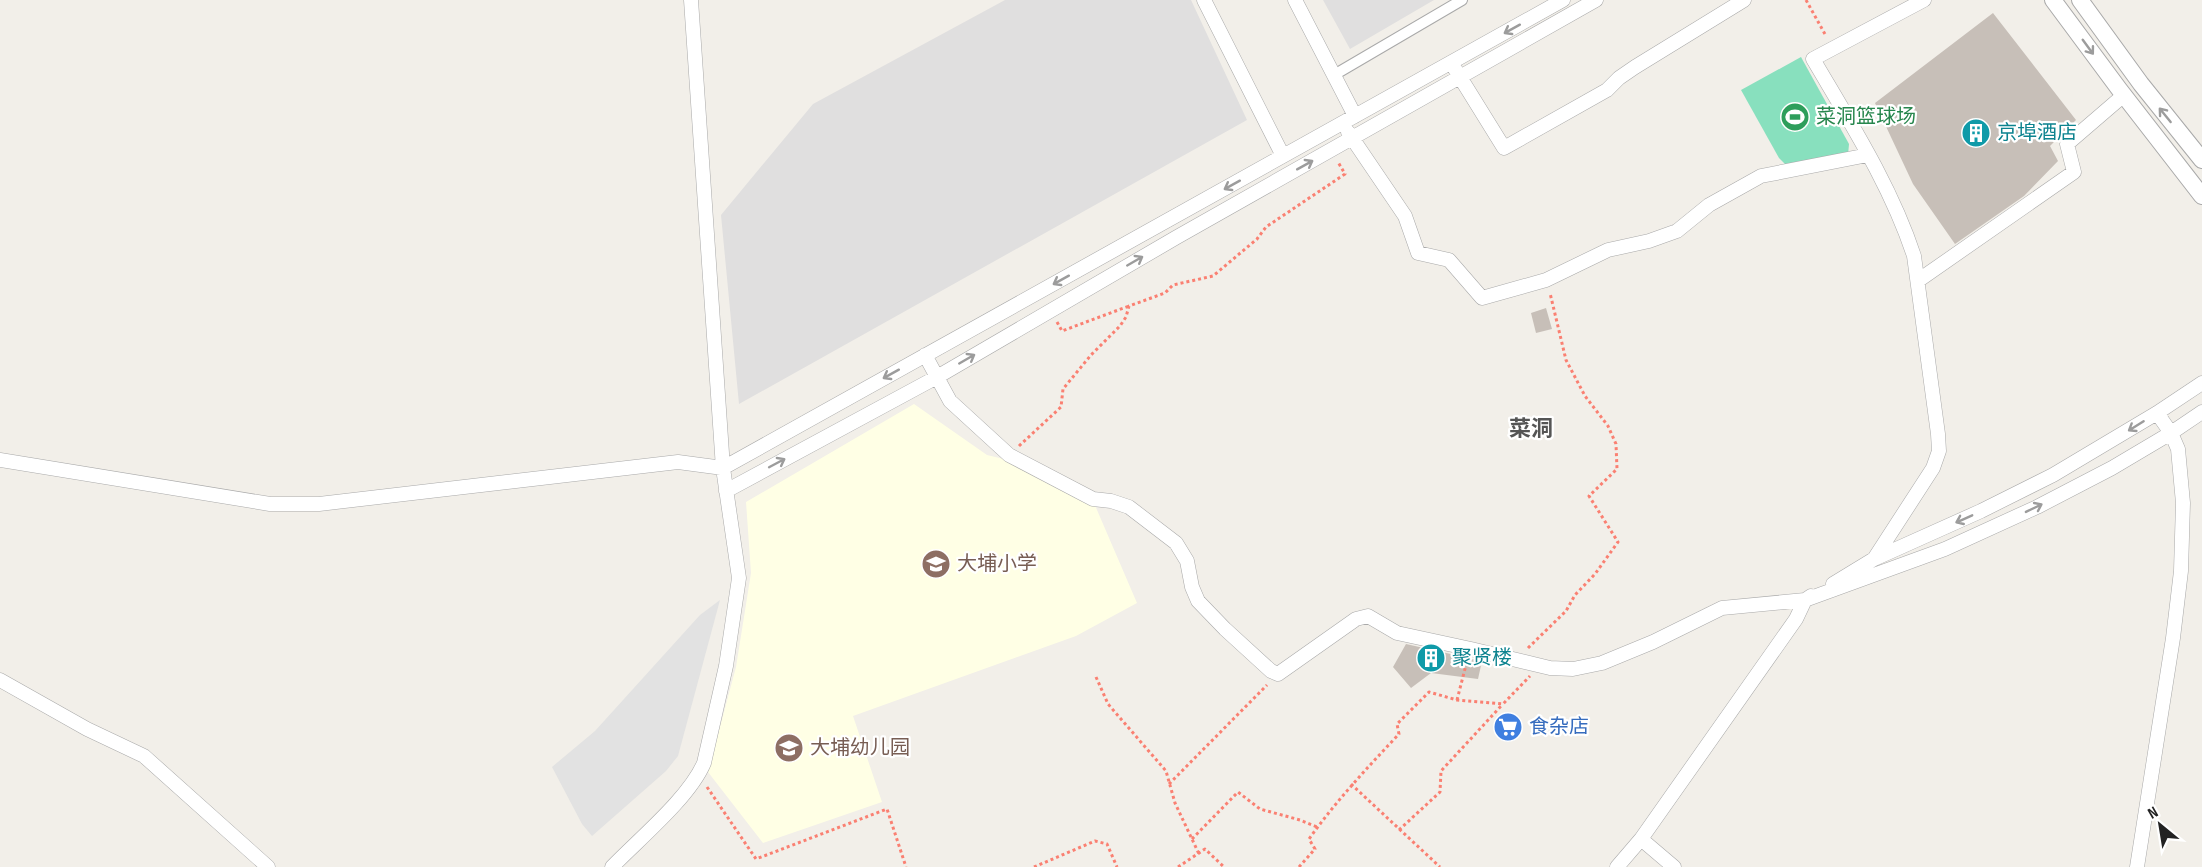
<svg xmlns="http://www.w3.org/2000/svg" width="2202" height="867" font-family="'Sofia Sans Condensed','Noto Sans SC',sans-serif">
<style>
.residential{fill:#e0dfdf}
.education{fill:#ffffe5}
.pitch{fill:#88e0be}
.parking{fill:#e2e2e2}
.building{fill:#c7bfb8}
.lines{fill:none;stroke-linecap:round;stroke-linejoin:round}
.pedestrian-casing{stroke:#a9a9a9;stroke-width:12}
.minor-casing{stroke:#a9a9a9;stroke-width:15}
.tertiary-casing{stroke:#a9a9a9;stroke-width:18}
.path{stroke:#fa8072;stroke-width:3;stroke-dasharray:3 3;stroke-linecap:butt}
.pedestrian{stroke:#fff;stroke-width:10}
.minor{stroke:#fff;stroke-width:14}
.tertiary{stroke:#fff;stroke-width:16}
.oneway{stroke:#9c9c9c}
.labels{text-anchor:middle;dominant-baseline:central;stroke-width:4.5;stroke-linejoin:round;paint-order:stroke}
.leisure-label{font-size:20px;fill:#27864d;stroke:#fff;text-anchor:start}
.culture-label{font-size:20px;fill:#0d838f;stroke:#fff;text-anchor:start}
.education-label{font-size:20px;fill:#785e54;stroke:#fff;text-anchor:start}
.shop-label{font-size:20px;fill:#366cbe;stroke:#fff;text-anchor:start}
.quarter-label{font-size:22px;font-weight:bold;fill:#555;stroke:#fff}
</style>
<rect width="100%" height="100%" fill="#f2efe9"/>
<!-- residential -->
<path class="residential" d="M1005 0H1191L1247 120 739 404 721 215 813 104Z
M1323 0H1434L1350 49Z"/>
<!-- education -->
<path class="education" d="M914 404 987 455 1041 468 1094 503 1137 603 1076 636 853 716 882 802 763 843 708 772 736 667 751 573 746 502Z"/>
<!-- pitch -->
<path class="pitch" d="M1801 57 1849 144 1848 155 1786 165 1779 158 1741 90Z"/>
<!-- parking -->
<path class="parking" d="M720 600 678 756 666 771 592 836 582 824 552 767 595 731 700 615Z"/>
<!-- building -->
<path class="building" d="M1993 13 2076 120 2050 146 2058 161 2024 196 1955 244 1913 184 1875 103Z
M1546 308 1552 329 1536 333 1531 313Z
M1406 644 1482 661 1478 679 1431 673 1411 688 1393 667Z
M1512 714 1521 725 1503 739 1494 728Z"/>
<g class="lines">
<!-- pedestrian casing -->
<g class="pedestrian-casing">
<path id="pedestrian" d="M1334 75 1462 0"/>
</g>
<!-- minor casing -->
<g class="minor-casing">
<path id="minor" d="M1204 0 1283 156
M1295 0 1355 116
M1455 69 1504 148 1607 90 1619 78 1635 67 1744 0
M1348 132 1405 216 1418 253 1449 260 1482 298 1546 280 1608 250 1649 241 1677 231 1709 205 1761 176 1868 155
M1919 280 2074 172 2067 144 2124 95
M925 355 950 401 1009 455 1093 499 1111 501 1129 507 1176 543 1187 561 1192 587 1198 601 1225 629 1271 671 1278 674 1356 619 1368 616 1397 633 1471 649 1550 668 1573 669 1602 663 1653 642 1722 608 1805 600 1945 549 2037 507 2112 468 2171 433 2202 412
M0 460 270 504H319L678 462 723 468 1563 0
M726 491 937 377 1177 237 1596 0
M1874 559 1933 468 1939 451 1938 434 1914 256C1891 186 1850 122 1813 59L1924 0
M1833 584 1874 559 1981 511 2053 475 2157 413 2202 383
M0 680 87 729 144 756 268 867
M1641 839 1674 867
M612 867C639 839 689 798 704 763L726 666 739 578 723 468 691 0
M1617 867 1641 839 1796 619 1805 600 1811 596
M2137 867 2173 638 2181 571 2183 503 2178 449 2171 433 2157 413"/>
</g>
<!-- tertiary casing -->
<g class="tertiary-casing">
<path id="tertiary" d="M2053 0 2119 89 2202 196
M2080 0 2141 84 2202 160"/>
</g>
<!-- path -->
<path class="path" d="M1806 0 1826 36
M1057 322 1062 331 1129 306
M1019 446 1061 407 1063 389 1091 355 1120 326 1126 317 1129 306 1165 293 1173 285 1213 276 1257 239 1266 227 1345 174 1338 162
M1528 648 1566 611 1575 595 1595 574 1618 542 1589 496 1617 469 1616 444 1608 426 1585 396 1566 360 1550 293
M1096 677 1108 704 1166 771 1175 803 1199 854
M1457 700 1467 661
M1169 784 1267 685
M1351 784 1440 867
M707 787 756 859 887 809 906 867
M1399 830 1440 792 1441 771 1502 705
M1192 839 1238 792 1260 809 1300 820 1317 827
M1034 867 1095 841 1107 844 1117 867
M1178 867 1205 849 1224 867
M1299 867 1315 849 1309 839C1336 801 1367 768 1399 734L1397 724 1429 692 1457 700 1503 704 1530 676"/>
<!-- pedestrian -->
<use href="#pedestrian" class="pedestrian"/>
<!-- minor -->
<use href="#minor" class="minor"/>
<!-- tertiary -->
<use href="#tertiary" class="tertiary"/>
</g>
<!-- one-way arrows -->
<defs><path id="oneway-shaft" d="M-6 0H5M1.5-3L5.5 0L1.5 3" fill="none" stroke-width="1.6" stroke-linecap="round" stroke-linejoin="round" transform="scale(1.5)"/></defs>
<g class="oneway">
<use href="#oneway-shaft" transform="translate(1512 29) rotate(151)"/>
<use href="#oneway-shaft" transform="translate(2088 47) rotate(54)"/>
<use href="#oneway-shaft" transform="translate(2165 115) rotate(-129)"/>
<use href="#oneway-shaft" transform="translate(1305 165) rotate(-29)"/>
<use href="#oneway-shaft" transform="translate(1232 185) rotate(151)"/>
<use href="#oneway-shaft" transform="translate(1135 261) rotate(-30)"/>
<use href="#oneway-shaft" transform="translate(1061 280) rotate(151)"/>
<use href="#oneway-shaft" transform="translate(967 359) rotate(-30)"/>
<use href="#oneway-shaft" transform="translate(891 374) rotate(151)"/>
<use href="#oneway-shaft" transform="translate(2136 426) rotate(148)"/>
<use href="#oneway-shaft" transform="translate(777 463) rotate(-28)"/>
<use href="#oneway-shaft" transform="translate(2034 508) rotate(-26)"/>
<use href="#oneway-shaft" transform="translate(1964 519) rotate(156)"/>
</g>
<!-- icons -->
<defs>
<g id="stadium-disc" transform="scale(1.5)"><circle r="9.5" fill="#2e9e5b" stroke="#fff"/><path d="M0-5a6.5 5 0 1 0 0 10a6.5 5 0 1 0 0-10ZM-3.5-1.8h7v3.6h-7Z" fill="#fff"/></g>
<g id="building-disc" transform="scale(1.5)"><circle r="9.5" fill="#0f9aa8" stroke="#fff"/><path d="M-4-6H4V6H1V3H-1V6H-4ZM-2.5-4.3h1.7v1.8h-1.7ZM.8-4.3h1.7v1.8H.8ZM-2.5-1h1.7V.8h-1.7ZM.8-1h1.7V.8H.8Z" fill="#fff"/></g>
<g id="school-disc" transform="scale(1.5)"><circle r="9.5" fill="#8d6e63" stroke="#fff"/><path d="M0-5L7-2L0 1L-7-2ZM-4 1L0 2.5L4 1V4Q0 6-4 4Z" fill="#fff"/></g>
<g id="supermarket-disc" transform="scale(1.5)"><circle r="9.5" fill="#3f7fe0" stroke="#fff"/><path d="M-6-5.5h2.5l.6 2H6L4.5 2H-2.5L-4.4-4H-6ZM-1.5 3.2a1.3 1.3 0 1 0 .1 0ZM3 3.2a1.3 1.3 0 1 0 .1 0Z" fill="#fff"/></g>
</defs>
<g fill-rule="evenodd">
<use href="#stadium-disc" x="1795" y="117"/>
<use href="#building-disc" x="1976" y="133"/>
<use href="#school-disc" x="936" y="564"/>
<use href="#building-disc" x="1431" y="658"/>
<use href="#supermarket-disc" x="1508" y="727"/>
<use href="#school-disc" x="789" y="748"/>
</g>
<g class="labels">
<!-- leisure labels -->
<g class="leisure-label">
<text x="1816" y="117">菜洞篮球场</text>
</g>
<!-- culture labels -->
<g class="culture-label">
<text x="1997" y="133">京埠酒店</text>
<text x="1452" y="658">聚贤楼</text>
</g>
<!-- education labels -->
<g class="education-label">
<text x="957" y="564">大埔小学</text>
<text x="810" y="748">大埔幼儿园</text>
</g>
<!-- shop labels -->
<g class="shop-label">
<text x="1529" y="727">食杂店</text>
</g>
<!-- quarter labels -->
<g class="quarter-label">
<text x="1531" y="429">菜洞</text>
</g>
</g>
<!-- north arrow -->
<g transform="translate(2160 825) rotate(330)" stroke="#ffffff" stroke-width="4.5" paint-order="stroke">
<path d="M0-4.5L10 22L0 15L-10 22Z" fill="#222222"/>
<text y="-9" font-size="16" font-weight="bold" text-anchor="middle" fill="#222222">N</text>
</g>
</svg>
